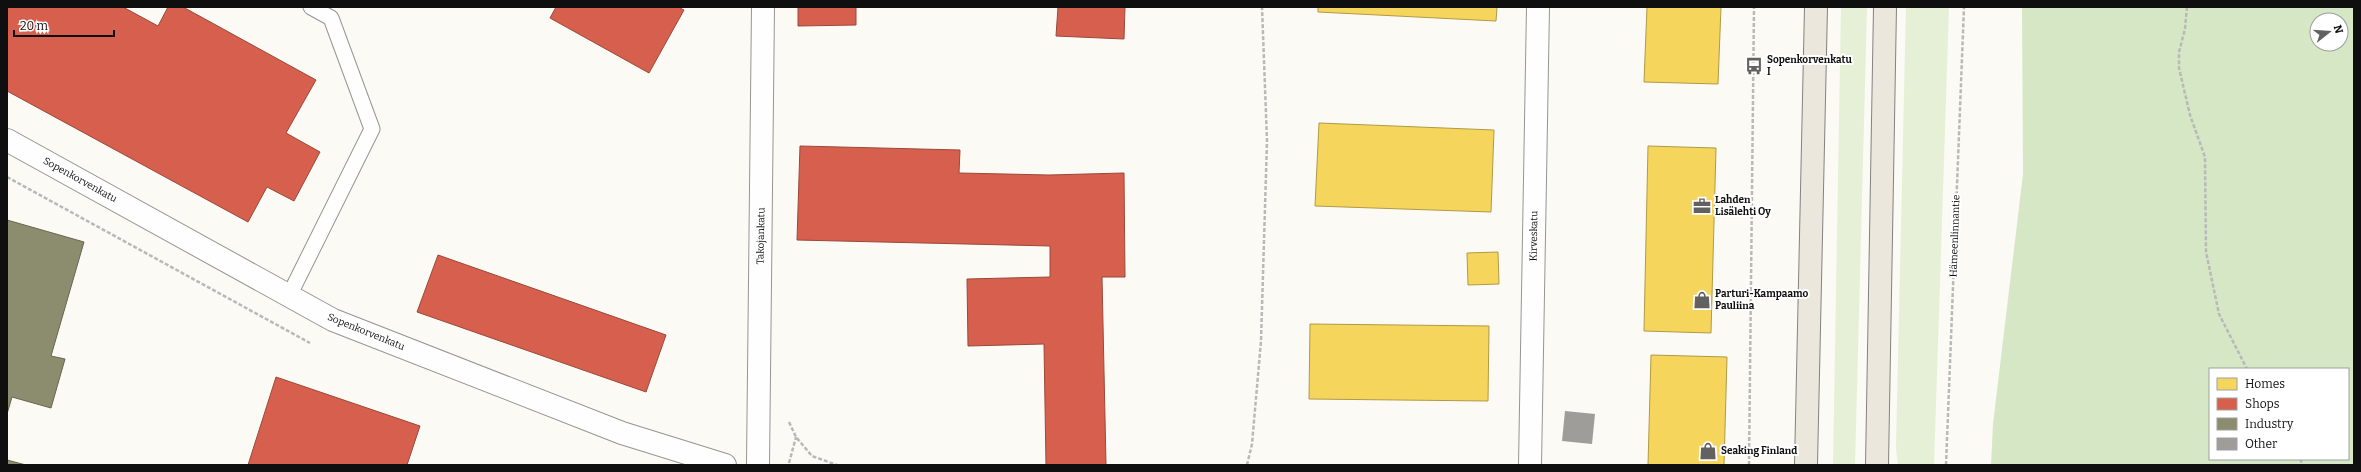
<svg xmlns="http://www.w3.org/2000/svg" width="2361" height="472" font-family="Bitter,serif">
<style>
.green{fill:#e5f0d6}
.forest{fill:#d6e7c5;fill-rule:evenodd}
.homes{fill:#f6d55c;stroke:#b19a45}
.shops{fill:#d6604d;stroke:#9a483a}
.industry{fill:#8c8c6e;stroke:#666652}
.building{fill:#9f9d9a}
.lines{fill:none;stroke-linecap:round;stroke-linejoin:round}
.service-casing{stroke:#959593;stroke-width:17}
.minor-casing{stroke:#959593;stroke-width:24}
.primary-casing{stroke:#838280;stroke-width:24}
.path{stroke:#b9b9b8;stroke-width:2.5;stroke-dasharray:4 2;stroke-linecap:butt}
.service{stroke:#fefefe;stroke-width:15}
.minor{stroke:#fefefe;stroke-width:22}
.primary{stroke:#ebe7dc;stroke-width:22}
.labels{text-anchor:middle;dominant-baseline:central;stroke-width:4;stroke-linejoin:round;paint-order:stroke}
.poi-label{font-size:10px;font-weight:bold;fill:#0f0f0f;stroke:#fff;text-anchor:start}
.street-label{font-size:10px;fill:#0f0f0f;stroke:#fff}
</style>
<rect width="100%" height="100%" fill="#fbfaf5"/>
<!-- green -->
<path class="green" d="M1841 7H1867L1855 465H1833Z
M1906 7H1949L1934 465H1898L1896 448Z"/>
<!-- forest -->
<path class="forest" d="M2022 7H2354V465H1991L1993 424 2023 174ZM2317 20H2341V44H2317ZM2210 369H2348V459H2210Z"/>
<!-- homes -->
<path class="homes" d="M1318 7H1497L1496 21 1318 12Z
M1647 7H1721L1718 84 1644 82Z
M1319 123 1494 130 1491 212 1315 206Z
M1648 146 1716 148 1711 333 1644 331Z
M1498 252 1499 284 1468 285 1467 253Z
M1310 324 1489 326 1488 401 1309 399Z
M1651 355 1727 357 1724 465H1648Z"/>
<!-- shops -->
<path class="shops" d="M7 7H123L158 26 168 7H183L316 80 286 133 320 152 294 201 267 187 248 222 7 91Z
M556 7H678L684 10 649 73 550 18Z
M798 7H856V25L798 26Z
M1058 7H1125L1124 39 1056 36Z
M800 146 960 150 959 173 1049 175 1124 173 1125 277H1102L1106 465H1046L1044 344 968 346 967 279 1050 277V246L797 240Z
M438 255 666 335 646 392 417 312Z
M276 377 420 426 407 465H248Z"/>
<!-- industry -->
<path class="industry" d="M7 220 84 242 51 356 65 359 51 408 12 397 7 414Z
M7 460 26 465H7Z"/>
<!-- building -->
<path class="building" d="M1565 411 1595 414 1592 444 1562 441Z"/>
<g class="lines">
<!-- service casing -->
<g class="service-casing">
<path id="service" d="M289 296 372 129 331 18 311 7"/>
</g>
<!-- minor casing -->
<g class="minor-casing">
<path id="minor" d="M7 140 333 320 622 433 725 465
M758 465 763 7
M1530 465 1538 7"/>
</g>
<!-- primary casing -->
<g class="primary-casing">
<path id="primary" d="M1806 465 1816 7
M1877 465 1885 7"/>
</g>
<!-- path -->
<path class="path" d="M2187 7 2185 29 2179 52V68L2190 115 2205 157 2206 252 2219 314 2247 369
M7 177 310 343
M789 422 796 437 812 456 837 465
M2300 459 2303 465
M789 463 796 437
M1247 465 1252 444 1261 341 1267 141 1262 7
M1749 465 1754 7
M1946 465 1964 7"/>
<!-- service -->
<use href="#service" class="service"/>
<!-- minor -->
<use href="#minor" class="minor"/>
<!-- primary -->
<use href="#primary" class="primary"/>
</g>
<!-- icons -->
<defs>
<g id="bus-bare" transform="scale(1.38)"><path d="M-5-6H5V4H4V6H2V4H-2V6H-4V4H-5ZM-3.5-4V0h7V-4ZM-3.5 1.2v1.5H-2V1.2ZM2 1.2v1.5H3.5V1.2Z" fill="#626160" stroke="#fff" stroke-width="2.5" paint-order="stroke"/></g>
<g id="office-bare" transform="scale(1.38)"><path d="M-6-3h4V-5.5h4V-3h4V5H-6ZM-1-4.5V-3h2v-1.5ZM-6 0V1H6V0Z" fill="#626160" stroke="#fff" stroke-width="2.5" paint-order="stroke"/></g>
<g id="shop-bare" transform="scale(1.38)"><path d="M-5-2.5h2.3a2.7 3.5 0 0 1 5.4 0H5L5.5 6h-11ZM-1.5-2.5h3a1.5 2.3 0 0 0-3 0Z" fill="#626160" stroke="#fff" stroke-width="2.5" paint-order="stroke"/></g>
</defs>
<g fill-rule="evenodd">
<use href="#bus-bare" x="1754" y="66"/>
<use href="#office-bare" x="1702" y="206"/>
<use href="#shop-bare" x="1702" y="300"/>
<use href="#shop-bare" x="1708" y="451"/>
</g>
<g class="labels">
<!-- poi labels -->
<g class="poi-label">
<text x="1767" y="60">Sopenkorvenkatu<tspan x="1767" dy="12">I</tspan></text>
<text x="1715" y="200">Lahden<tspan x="1715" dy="12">Lisälehti Oy</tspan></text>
<text x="1715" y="294">Parturi-Kampaamo<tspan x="1715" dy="12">Pauliina</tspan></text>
<text x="1721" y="451">Seaking Finland</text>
</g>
<!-- street labels -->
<g class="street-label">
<text transform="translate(80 180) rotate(29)">Sopenkorvenkatu</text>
<text transform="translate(761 236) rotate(-89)">Takojankatu</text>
<text transform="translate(1534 236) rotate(-89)">Kirveskatu</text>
<text transform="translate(1955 236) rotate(-88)">Hämeenlinnantie</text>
<text transform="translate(366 332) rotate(22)">Sopenkorvenkatu</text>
</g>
</g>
<!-- border -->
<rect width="2361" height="472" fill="none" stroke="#0f0f0f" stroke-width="16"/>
<!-- legend -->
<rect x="2209" y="368" width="140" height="92" fill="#ffffff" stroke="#9f9f9f"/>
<rect x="2217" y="378" width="20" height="12" fill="#f6d55c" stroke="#9f9f9f"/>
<text x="2245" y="388" font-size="12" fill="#0f0f0f">Homes</text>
<rect x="2217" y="398" width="20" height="12" fill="#d6604d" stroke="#9f9f9f"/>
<text x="2245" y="408" font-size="12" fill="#0f0f0f">Shops</text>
<rect x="2217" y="418" width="20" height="12" fill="#8c8c6e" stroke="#9f9f9f"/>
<text x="2245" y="428" font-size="12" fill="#0f0f0f">Industry</text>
<rect x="2217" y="438" width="20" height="12" fill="#9f9d9a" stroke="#9f9f9f"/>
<text x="2245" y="448" font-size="12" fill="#0f0f0f">Other</text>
<!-- north arrow -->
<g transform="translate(2329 32) rotate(73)"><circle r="19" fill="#ffffff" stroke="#9f9f9f"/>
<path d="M0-3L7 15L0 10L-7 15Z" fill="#626160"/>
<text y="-6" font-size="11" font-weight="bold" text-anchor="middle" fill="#0f0f0f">N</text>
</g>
<!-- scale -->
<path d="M14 30v6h100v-6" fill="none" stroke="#0f0f0f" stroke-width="2"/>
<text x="20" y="30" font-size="12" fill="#0f0f0f" stroke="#ffffff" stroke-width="3" paint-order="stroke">20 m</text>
</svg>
